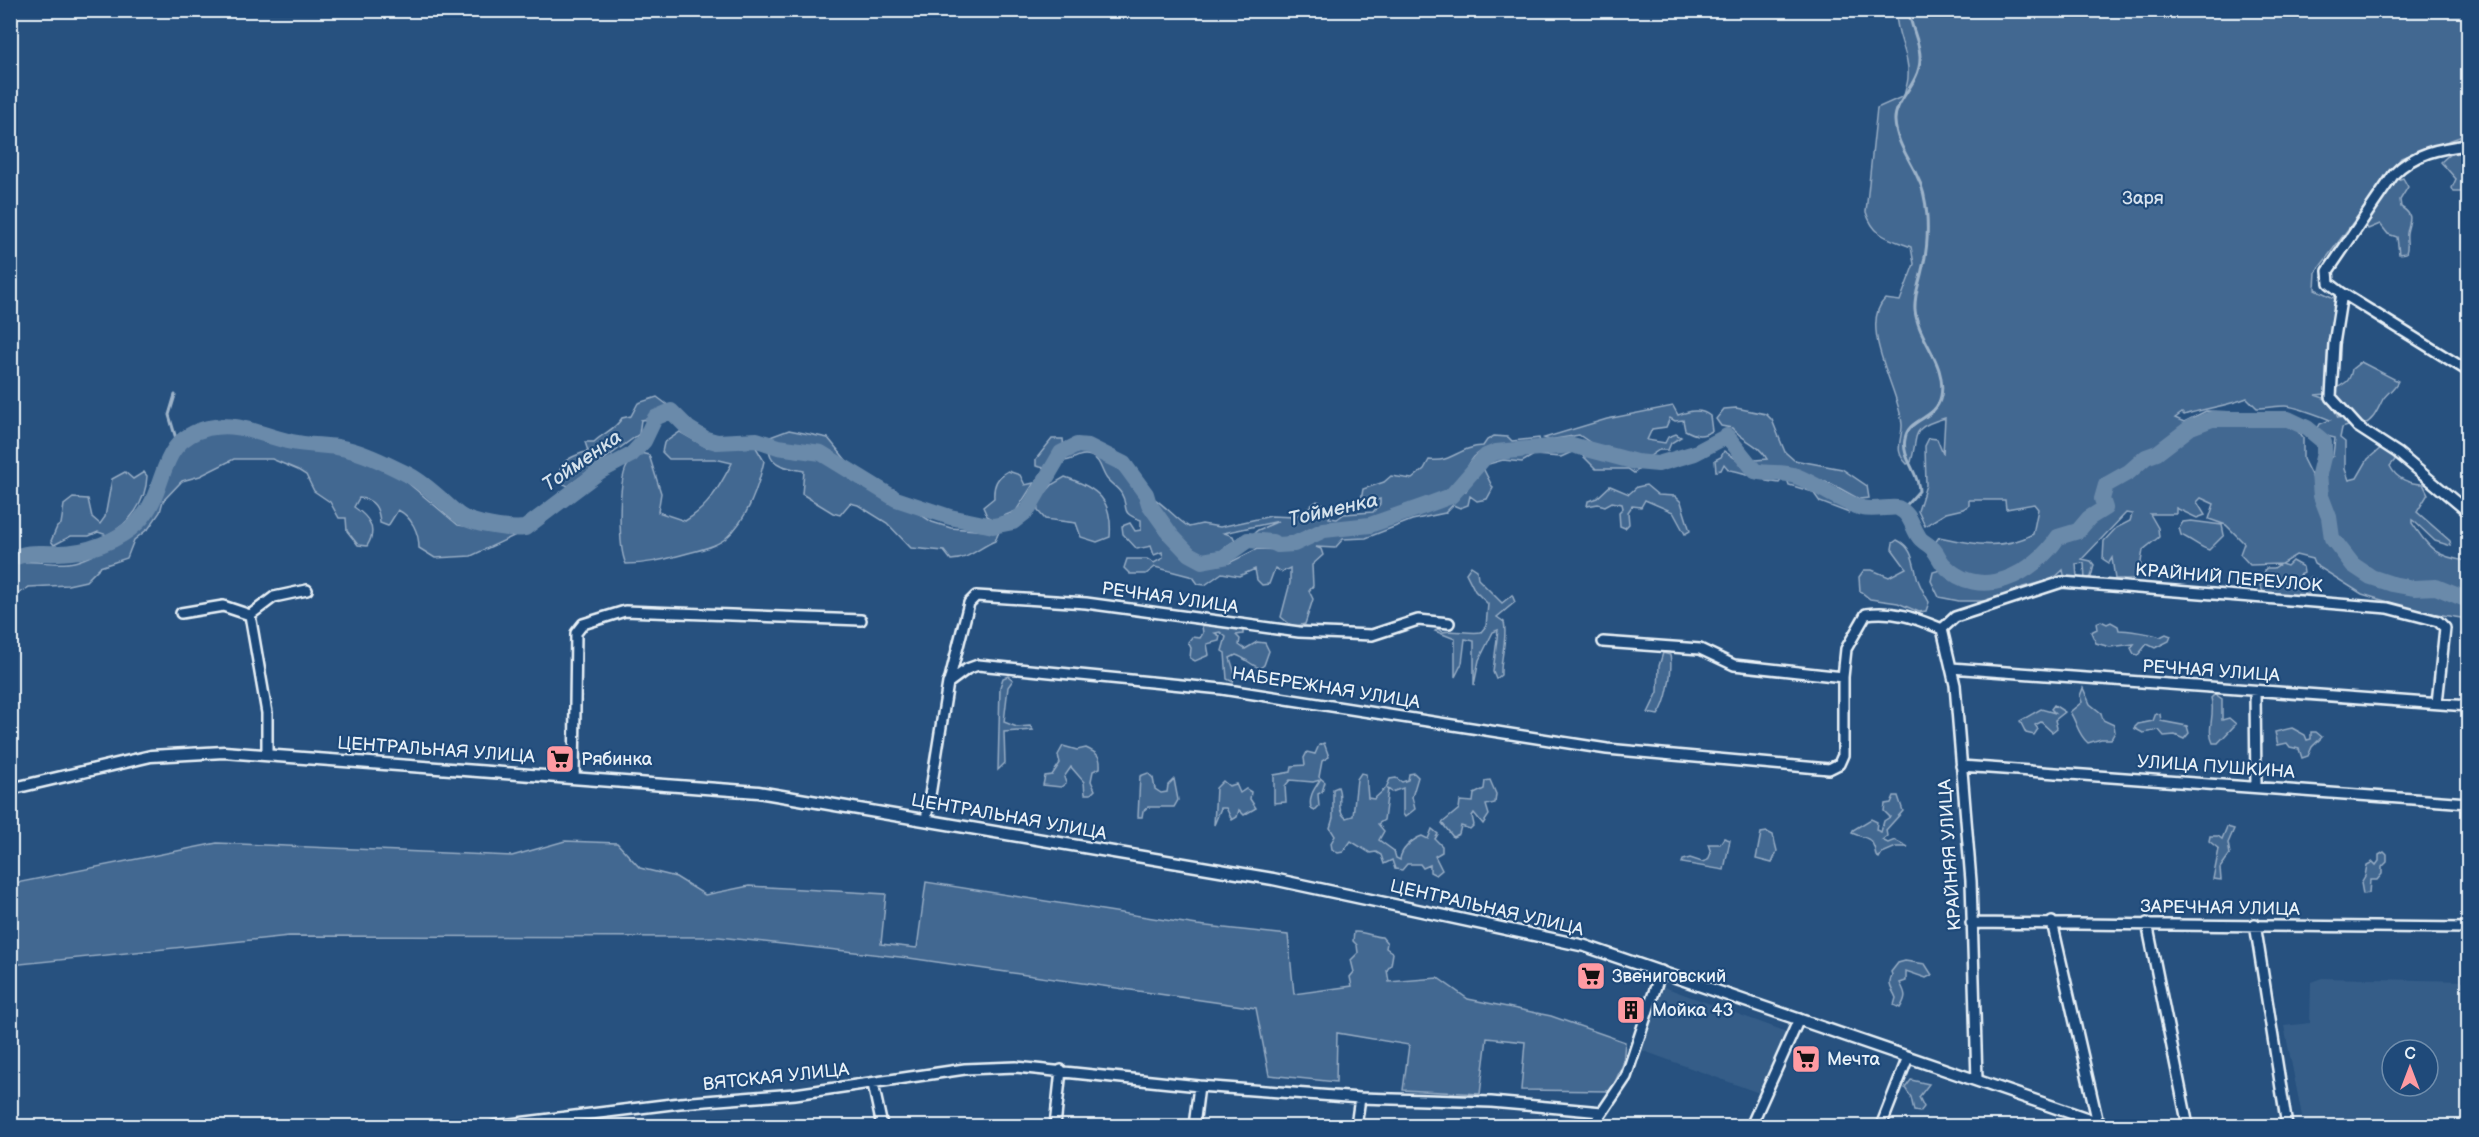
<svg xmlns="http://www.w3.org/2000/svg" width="2479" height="1137" font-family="'Balsamiq Sans',sans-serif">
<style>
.built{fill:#355d88;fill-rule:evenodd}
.green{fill:#436891;stroke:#96acc4;stroke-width:1.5;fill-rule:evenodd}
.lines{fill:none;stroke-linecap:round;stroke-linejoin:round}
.stream{stroke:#9db3c9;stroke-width:3}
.river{stroke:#6b8aaa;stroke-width:16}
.minor-casing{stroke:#e8f1f8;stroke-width:14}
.tertiary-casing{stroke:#e8f1f8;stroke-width:15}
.minor{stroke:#1f4a7a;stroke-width:9}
.tertiary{stroke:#1f4a7a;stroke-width:10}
.labels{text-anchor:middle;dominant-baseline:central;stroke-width:4.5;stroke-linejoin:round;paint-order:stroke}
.park-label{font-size:18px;fill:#d8e3ee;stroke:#1f4a7a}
.street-label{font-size:18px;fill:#e8f1f8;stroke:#1f4a7a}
.poi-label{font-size:18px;fill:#e8f1f8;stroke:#1f4a7a;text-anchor:start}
.water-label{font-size:20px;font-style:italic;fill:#d5e2ec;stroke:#1f4a7a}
</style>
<rect width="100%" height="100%" fill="#27517f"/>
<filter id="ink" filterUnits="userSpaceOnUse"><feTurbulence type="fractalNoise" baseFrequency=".0167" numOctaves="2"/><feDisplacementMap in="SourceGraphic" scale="12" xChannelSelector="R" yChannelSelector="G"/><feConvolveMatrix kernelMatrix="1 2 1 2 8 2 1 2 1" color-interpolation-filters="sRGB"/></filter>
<g filter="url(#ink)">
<!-- built -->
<path class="built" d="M2322 978 2468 981V1126H2304L2284 1026 2310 1023 2311 982ZM2392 1050H2428V1086H2392Z
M1664 987 1787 1032 1762 1094 1641 1050Z"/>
<!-- green -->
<path class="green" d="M1896 11H2468V134L2401 158 2316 272 2315 289 2338 300 2326 394 2315 395 2330 400 2338 418 2344 417 2348 426 2342 428 2340 438 2345 442V469L2349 480 2357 478 2368 459 2382 447 2390 450 2395 460 2390 466C2396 479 2410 484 2423 484L2428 494 2417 512 2450 541 2451 546 2435 541 2415 522 2412 520V523C2430 549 2435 557 2468 561V644L2464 642 2461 634 2466 625 2461 618 2418 611 2362 594 2314 564 2312 559 2296 555 2281 564 2287 566 2292 561 2303 567 2304 573 2300 575 2305 583 2311 577 2315 579 2316 587 2309 594 2280 596 2264 593 2260 586 2266 568H2274L2280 564 2250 565 2240 554 2244 543 2226 525 2209 519 2214 504 2201 498 2197 502 2205 515 2197 518 2176 508V514H2150L2158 528 2159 537 2143 550 2140 568 2134 579H2115L2112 558 2109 563 2103 559 2104 541 2116 528 2130 521 2132 514 2126 513 2082 559 2091 561 2094 565 2091 577 2085 580 2084 563 2076 564 2077 577 2071 579 2064 575 2063 570 2053 579 2023 587 1991 601H1959L1939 597 1931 581 1933 572 1940 570 1947 574 1951 570 1937 550 1935 543 1939 537C1972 544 2002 551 2033 534L2038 509 2034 504 2006 509 2005 500H1969V505L1963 509 1946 513 1925 526 1918 511 1926 485 1925 446 1929 438 1937 439 1943 454 1945 418C1909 428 1919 434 1911 462L1907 464C1893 450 1902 442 1902 425 1901 393 1857 327 1885 299L1900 301 1914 264 1911 247C1888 238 1874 237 1866 212L1877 108 1904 96C1905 90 1908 83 1908 77 1910 54 1895 34 1896 11ZM2247 398 2257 408C2266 408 2276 406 2285 406 2294 406 2321 416 2330 420L2320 424 2315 434 2317 440 2323 442 2327 436 2335 438 2333 455 2326 463 2323 485H2316L2303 459V438L2287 417 2266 413 2206 411 2184 422 2175 418 2182 413 2184 415C2206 408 2227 406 2247 398Z
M2461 153 2466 158 2461 167 2468 176 2467 180H2463L2464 186 2461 192H2454L2452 188 2456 179 2441 162 2450 154Z
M2403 178 2408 187 2400 200 2401 207C2415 216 2409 220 2407 233 2406 241 2409 245 2406 253L2399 254 2397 237 2388 234 2380 224 2368 229 2366 225C2368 217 2373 215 2376 209 2387 190 2379 185 2403 178Z
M2361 362 2398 381C2394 390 2385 394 2382 401 2377 411 2374 420 2363 425 2352 418 2341 404 2333 392 2341 382 2349 387 2352 369Z
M657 397 669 406 655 418 641 420 639 434 568 486 559 482C557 461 570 457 588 451L585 442H594C604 432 615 430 622 418L631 416 638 403Z
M1673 406 1678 415C1689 411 1701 408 1710 416L1712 431C1702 437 1696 436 1685 430L1683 420 1675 421 1670 418 1666 427 1652 429 1647 440 1665 443 1668 437 1676 434 1681 437 1671 443 1668 450H1659L1647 458 1634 459 1600 449 1579 435 1549 440 1544 438 1607 419Z
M1736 408 1766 414 1772 420 1785 452 1794 460 1842 469 1867 486 1869 498 1859 499 1832 484 1786 470 1752 467 1749 456 1755 460 1767 459C1759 444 1743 441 1732 428L1721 426 1716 419 1724 409Z
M242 430 352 456 387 469 408 483 458 525 518 534 471 556 435 558 419 548C419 533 412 517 398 510L388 526 380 523C379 508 374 499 359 498L354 507C369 517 378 529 367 546L358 545 347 531 346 518H339L330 502 314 491 306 475 298 470 272 459H234L200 476 182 481 163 501 160 512 149 528 134 540 127 558 100 567 86 581 68 585 29 587 11 598V565C31 557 54 567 74 562 85 560 118 543 128 536 187 492 140 434 242 430Z
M789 430 828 438 846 460 877 483 896 490 907 506 932 522 951 528 999 532 995 541C980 547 968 560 951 560L944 551 911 548 887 523 858 505 850 503 840 515 833 513 802 494 804 471C781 467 764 464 770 437Z
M680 432 706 447 754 444 764 461C758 488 747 521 725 539 713 548 695 551 681 555 662 560 646 564 626 564 618 548 618 482 627 466 630 462 636 457 640 453L649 455 661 493 658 512 685 521C709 507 719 487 732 463L715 459H669L662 452 664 443Z
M1494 436 1508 437 1512 441 1539 438 1540 442C1521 445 1489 442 1474 457 1466 467 1463 479 1451 490 1448 493 1443 493 1439 495 1381 518 1312 543 1248 538L1258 530 1279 521 1224 533 1233 536 1235 541C1227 544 1223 551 1215 554 1189 564 1167 522 1152 506L1150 500 1153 498C1166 506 1176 519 1189 527L1202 524 1220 527 1271 516 1295 517 1317 501 1324 504 1331 513 1329 518 1337 519 1344 514 1373 512 1380 504V499L1364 504 1361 500 1363 489 1384 482 1391 476 1412 479 1424 469 1429 460C1453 463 1458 447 1483 446L1487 440Z
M1052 439H1063L1064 450 1054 454 1044 468 1036 466V459Z
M1083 446C1097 452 1112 463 1123 473 1132 481 1134 488 1145 493L1149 513 1161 523 1164 538 1174 539 1182 548 1184 556 1209 566 1216 561 1229 563 1257 549 1286 550 1330 531 1373 526 1447 502 1466 491 1478 467 1495 455 1579 448 1598 458 1608 457 1642 467 1634 473 1628 469H1596L1582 455 1572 452 1561 457 1534 455 1522 462 1503 460 1485 465 1484 470 1493 488 1487 499 1477 501 1470 496 1468 505 1460 508 1453 505 1445 513 1412 520 1366 538 1343 539 1335 548 1316 547 1321 549 1323 555 1312 565 1313 586 1309 591 1313 599 1305 624 1293 627 1281 617 1290 583V568L1282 572 1275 568 1269 584 1262 585 1257 580 1255 569 1239 576 1222 573 1205 585 1198 584 1193 577 1155 567 1146 574H1130L1124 568 1127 559H1147L1154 563 1163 558 1162 552 1154 555 1151 546 1137 549 1123 534 1122 526 1130 523 1135 531 1141 530V520C1118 513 1130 507 1121 493 1117 487 1111 484 1107 479 1101 471 1101 460 1091 456 1079 452 1074 461 1063 461 1065 450 1072 448 1083 446Z
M1724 451 1745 465 1748 471 1792 477 1847 505 1851 508 1849 513 1820 502 1813 492 1789 485 1787 479 1783 478 1779 483 1766 481 1759 475C1747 476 1740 471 1729 470L1724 464 1721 470 1716 471 1715 460 1721 457Z
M1008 471 1020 475 1025 485 1034 483 1016 511 994 520 987 516 983 507 994 498C993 485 997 477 1008 471Z
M125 472 133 479 144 472 147 476C146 502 130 524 107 535L98 532 89 536H71L54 545 51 541 57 527 61 524 64 505 73 498 88 499 92 517 100 524 105 517 112 479Z
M1065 477C1098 488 1113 500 1110 537L1097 542 1081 537 1076 523 1045 519 1038 511 1037 502 1053 484Z
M1646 485 1658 495 1675 496 1681 502 1690 531 1685 534 1673 512 1645 500 1641 507 1632 506 1628 512 1629 524 1625 528 1620 526 1619 512 1623 508 1622 504 1612 502 1605 506 1598 504 1587 506 1588 501 1597 498 1610 486 1629 494 1637 487Z
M2191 521 2222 525 2224 535 2209 550C2199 547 2191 539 2181 535L2179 528 2183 522Z
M1897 540C1914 548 1913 564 1918 580 1921 588 1925 595 1929 602L1926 611 1919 612 1898 603 1870 599 1860 591 1859 577 1864 570H1872L1889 577 1906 568 1892 549 1893 543Z
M1471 566 1477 570 1478 579 1502 603 1512 595 1515 602 1497 617 1504 622C1508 638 1500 657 1501 675L1496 679 1493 672 1498 630 1493 632 1479 660 1474 685V641L1465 639 1462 663 1455 677V639L1435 631 1438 629 1443 632C1451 629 1470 634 1481 632L1486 626 1488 604 1475 591 1466 573Z
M2101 621 2107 624 2111 622 2118 626 2119 630C2124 630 2156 634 2160 637L2166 634 2171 636 2169 641 2155 648 2147 644 2138 655 2134 654 2131 648 2134 644 2110 647 2096 643 2091 632 2097 629 2096 623Z
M1210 623 1224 628 1235 624 1243 628V634L1236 635 1240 639 1239 645 1245 649 1257 642 1265 643 1269 651 1264 665 1260 668C1250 665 1246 658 1236 655L1230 658 1235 674 1233 682 1227 679 1225 653 1222 651 1226 637 1220 632 1215 633 1220 636 1219 641 1207 644 1209 655 1195 661 1190 658 1191 648 1188 642 1192 637 1200 638 1203 633 1202 626Z
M1663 653 1670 655C1673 669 1667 704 1658 715L1648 713 1658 692 1659 666Z
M1008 676 1013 680 1008 687 1004 722 1017 727 1030 726 1033 730 1004 732 1005 763 998 770 1000 687 1003 678Z
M2083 688 2090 704 2101 713 2103 720 2114 725 2115 732 2111 739H2101L2088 743C2078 735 2077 723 2070 712L2082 702 2080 696Z
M2215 694 2222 699V720L2229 718 2236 724 2218 743H2213C2206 729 2216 714 2211 698Z
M2054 705 2065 712 2055 720 2057 728 2052 732 2041 722 2035 725 2038 729 2034 735 2026 733 2020 721 2041 709 2055 713 2051 709Z
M2156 713 2160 714 2161 721 2187 726 2189 733 2184 739 2175 735 2164 736 2159 730 2143 733 2134 728 2138 724 2153 721Z
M2292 728 2305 735 2307 740 2311 739V732H2316L2322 737 2312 747 2308 756 2302 758 2299 749 2290 747 2287 743 2278 745 2275 732Z
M1324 743 1329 757 1322 761 1319 777 1325 782 1322 792 1318 794 1319 806 1315 810 1311 808C1308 795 1316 787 1320 780L1313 782 1290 780 1285 786 1286 802 1274 803V775L1291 772 1292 766 1305 765 1304 758 1307 752 1315 754 1319 745Z
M1063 746 1077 750 1086 748C1097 753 1101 756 1100 768L1093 771 1091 781 1095 790 1091 794H1085L1084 782 1071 767 1064 777 1066 783 1061 787 1043 785 1045 776 1052 775 1060 763 1058 755Z
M1148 773 1153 778 1155 789 1161 793 1167 792 1168 785 1174 779 1178 800 1174 807H1148L1143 811 1142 817H1138L1140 776Z
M1361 773 1366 774 1368 798 1374 799 1386 788 1390 779 1396 778 1402 782 1408 780 1409 774 1414 773 1418 777 1412 797 1415 809 1405 817 1403 814V788L1392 792 1388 789 1384 820 1378 824 1384 831 1379 840 1394 851 1396 858 1400 860C1400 850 1413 839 1422 836L1428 839 1432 829 1438 834 1435 839 1442 846V852L1435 856 1442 870 1436 875 1430 872V865L1423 868 1420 864H1407L1402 870 1395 869 1392 860 1384 864 1381 855 1376 852 1370 853 1351 841 1343 852 1338 853 1332 849 1331 843 1335 836 1330 828 1333 818V789L1338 787C1343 799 1335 809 1346 818L1353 816 1357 779Z
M1490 780 1496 794 1495 803 1486 805 1489 815 1483 824 1474 813 1472 816 1474 825 1470 829 1461 826 1459 834 1453 837 1442 823 1459 809 1460 801 1473 802 1474 794 1484 789 1485 781Z
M1223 781 1229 786 1236 784 1240 793 1246 789 1251 792 1250 799 1256 808 1244 815 1239 810 1237 817 1232 820 1226 808H1221L1214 825 1216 788Z
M1894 796H1898L1903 811 1886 830 1887 836 1882 840 1888 843 1895 840 1908 847H1896L1882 853 1879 858 1876 856C1873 835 1867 840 1852 833L1853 830 1871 819 1877 822 1876 830 1881 832 1884 821 1890 817 1884 811 1885 804 1891 803Z
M2227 827 2234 829 2228 843 2230 854 2220 868 2221 880 2213 879 2219 849 2209 841 2210 836H2218L2222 839Z
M1767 832 1773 835 1777 851 1772 863 1756 859 1761 833Z
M1724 838 1730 840 1724 870 1682 863 1683 860 1690 858 1702 862 1708 860 1711 853 1708 844H1720Z
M565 841 617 843 640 868 676 877 705 895 749 886 886 894 881 944 917 948 926 882 1197 925 1288 935 1294 994 1352 986 1350 977 1354 972 1351 960 1358 953 1357 945 1353 941 1354 932C1365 931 1372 937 1382 937L1387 943 1386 948 1393 953 1391 965 1387 970 1389 982 1438 978 1468 999 1551 1016 1625 1042 1623 1064 1611 1091 1521 1090 1525 1042 1487 1038 1480 1094 1403 1090 1409 1045 1337 1033 1336 1082 1269 1075 1256 1008 909 958 719 937 289 936 11 965V884L217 843 512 856Z
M2384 852 2387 855V862L2382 867V874L2377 880H2370L2369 893 2363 894 2361 883 2365 876 2367 865 2373 862 2376 865 2379 861V855Z
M1905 961 1925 964 1932 975 1926 978 1906 971V981L1900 983C1906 994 1907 997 1900 1008L1894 1005 1896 998C1892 988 1887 986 1892 975L1891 972 1898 963Z
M1911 1080 1929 1084 1919 1097 1924 1107 1920 1112 1914 1111 1911 1097 1905 1088Z"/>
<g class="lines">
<!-- stream -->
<path class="stream" d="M175 395 169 415 177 442
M1901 511 1919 491C1919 472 1901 458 1905 439 1908 417 1936 421 1941 396 1947 363 1918 340 1915 310 1914 294 1919 285 1922 270 1927 253 1928 233 1927 216 1926 203 1923 187 1917 176 1909 158 1896 142 1895 121 1894 100 1920 84 1920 59 1921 43 1910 27 1909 10"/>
<!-- river -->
<path class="river" d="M10 559C34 550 36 554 59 553 86 553 119 541 138 522 170 490 154 441 208 428 240 421 262 436 292 442 306 445 322 445 337 447 362 451 387 464 409 475 428 485 442 501 459 515 471 524 510 530 525 528L599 472 631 455 644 441 655 418 671 411 688 428 706 439 717 442 757 440 778 447 821 453 896 499 950 517 993 526 1013 522 1027 511 1061 453 1077 445 1088 446 1124 464 1146 494 1149 504 1171 535 1189 554 1202 561 1224 557 1248 540 1272 542 1278 545 1294 544 1324 530 1370 525 1424 506 1451 496 1486 456 1496 452 1572 445 1636 462 1658 464 1695 453 1727 436 1755 471C1769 475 1782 471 1796 476 1819 485 1838 501 1862 508 1874 511 1892 506 1898 508 1911 514 1912 527 1919 537 1922 542 1929 544 1933 549 1937 553 1939 559 1943 564 1980 604 2035 573 2058 537L2078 531 2089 518 2105 508 2102 499 2106 485 2129 472 2146 457 2157 453 2191 427 2212 419H2288L2307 428 2324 442V453L2319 474 2321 496 2329 517 2332 538 2353 565 2371 577 2392 584 2414 588 2436 587 2468 600"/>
<!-- minor casing -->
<g class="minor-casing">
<path id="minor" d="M2468 145C2441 148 2414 153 2394 174L2328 271 2329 283 2342 293 2468 371
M2342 293 2334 344 2331 397 2358 427 2398 453 2468 512
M181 613 223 606 250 615 274 597 307 590
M250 615 267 713V754
M1942 629 1955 617 2062 582 2388 608 2438 621 2445 628 2437 703
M1942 629 1955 685 1971 881 1977 1080
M1603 642 1700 649 1734 665 1843 677
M1951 668 2468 706
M949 682 969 603 976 596 1086 603 1299 632 1372 635 1418 620 1449 623
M2255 691 2256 786
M1961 766 2468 803
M574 778 576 633 583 624 625 611 861 620
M926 820 948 683 967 669 978 665 1222 689 1607 749 1829 769 1839 764 1843 755V677L1846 649 1866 614C1895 610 1915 618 1942 629
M2052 922 2098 1123
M1971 923 2468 928
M2147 923 2188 1126
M2255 924 2287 1126
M873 1084 882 1126
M494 1126 680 1103 795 1094 965 1069 1016 1067 1199 1086 1360 1098 1491 1102 1602 1112
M1055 1126 1061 1070
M1194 1126 1199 1086
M1356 1126 1360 1098
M1593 1126 1626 1077 1661 971
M1751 1126 1799 1019
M1881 1126 1908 1057"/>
</g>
<!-- tertiary casing -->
<g class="tertiary-casing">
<path id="tertiary" d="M10 789 151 756 224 752 758 792 1273 879 1585 946 2109 1126"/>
</g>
<!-- minor -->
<use href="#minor" class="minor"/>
<!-- tertiary -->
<use href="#tertiary" class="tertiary"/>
</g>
</g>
<!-- icons -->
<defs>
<g id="supermarket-square" transform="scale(1.5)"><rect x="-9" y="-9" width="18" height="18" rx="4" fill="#ff9aa2" stroke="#1f4a7a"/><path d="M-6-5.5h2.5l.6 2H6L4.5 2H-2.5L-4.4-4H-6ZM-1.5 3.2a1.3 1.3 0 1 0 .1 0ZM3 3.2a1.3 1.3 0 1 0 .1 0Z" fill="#111"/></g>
<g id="building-square" transform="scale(1.5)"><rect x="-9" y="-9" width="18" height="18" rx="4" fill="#ff9aa2" stroke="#1f4a7a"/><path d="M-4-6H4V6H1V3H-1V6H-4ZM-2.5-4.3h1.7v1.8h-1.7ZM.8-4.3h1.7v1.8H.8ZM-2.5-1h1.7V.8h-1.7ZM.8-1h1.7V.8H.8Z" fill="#111"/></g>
</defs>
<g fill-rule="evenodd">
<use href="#supermarket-square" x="560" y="759"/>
<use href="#supermarket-square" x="1591" y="976"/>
<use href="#building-square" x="1631" y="1010"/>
<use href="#supermarket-square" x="1806" y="1059"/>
</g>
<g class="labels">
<!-- park labels -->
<g class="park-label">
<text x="2143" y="198">Заря</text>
</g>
<!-- street labels -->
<g class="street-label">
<text transform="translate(2229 578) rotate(5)">КРАЙНИЙ ПЕРЕУЛОК</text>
<text transform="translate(1170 598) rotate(8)">РЕЧНАЯ УЛИЦА</text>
<text transform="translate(2211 671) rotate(4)">РЕЧНАЯ УЛИЦА</text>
<text transform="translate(1326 688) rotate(9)">НАБЕРЕЖНАЯ УЛИЦА</text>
<text transform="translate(436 750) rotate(4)">ЦЕНТРАЛЬНАЯ УЛИЦА</text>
<text transform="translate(2216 767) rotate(4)">УЛИЦА ПУШКИНА</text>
<text transform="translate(1009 817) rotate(10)">ЦЕНТРАЛЬНАЯ УЛИЦА</text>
<text transform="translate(1950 855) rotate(-94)">КРАЙНЯЯ УЛИЦА</text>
<text transform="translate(1487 908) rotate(13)">ЦЕНТРАЛЬНАЯ УЛИЦА</text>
<text transform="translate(2220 908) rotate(1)">ЗАРЕЧНАЯ УЛИЦА</text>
<text transform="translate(776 1077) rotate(-6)">ВЯТСКАЯ УЛИЦА</text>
</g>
<!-- poi labels -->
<g class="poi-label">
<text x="581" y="759">Рябинка</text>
<text x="1612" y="976">Звениговский</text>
<text x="1652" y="1010">Мойка 43</text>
<text x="1827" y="1059">Мечта</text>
</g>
<!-- water labels -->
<g class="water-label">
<text transform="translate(582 461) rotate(-35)">Тойменка</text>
<text transform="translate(1333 510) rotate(-13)">Тойменка</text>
</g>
</g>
<!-- margin -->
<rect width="2479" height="1137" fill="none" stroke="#1f4a7a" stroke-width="36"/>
<rect x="18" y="18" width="2443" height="1101" fill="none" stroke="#e8f1f8" stroke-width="2" filter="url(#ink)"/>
<!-- north arrow -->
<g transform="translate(2410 1068)"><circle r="28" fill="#1f4a7a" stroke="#6f8dac" stroke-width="1.5"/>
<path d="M0-4.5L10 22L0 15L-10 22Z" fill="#ff9aa2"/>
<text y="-9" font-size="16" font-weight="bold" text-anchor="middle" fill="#e8f1f8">С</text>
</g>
</svg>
